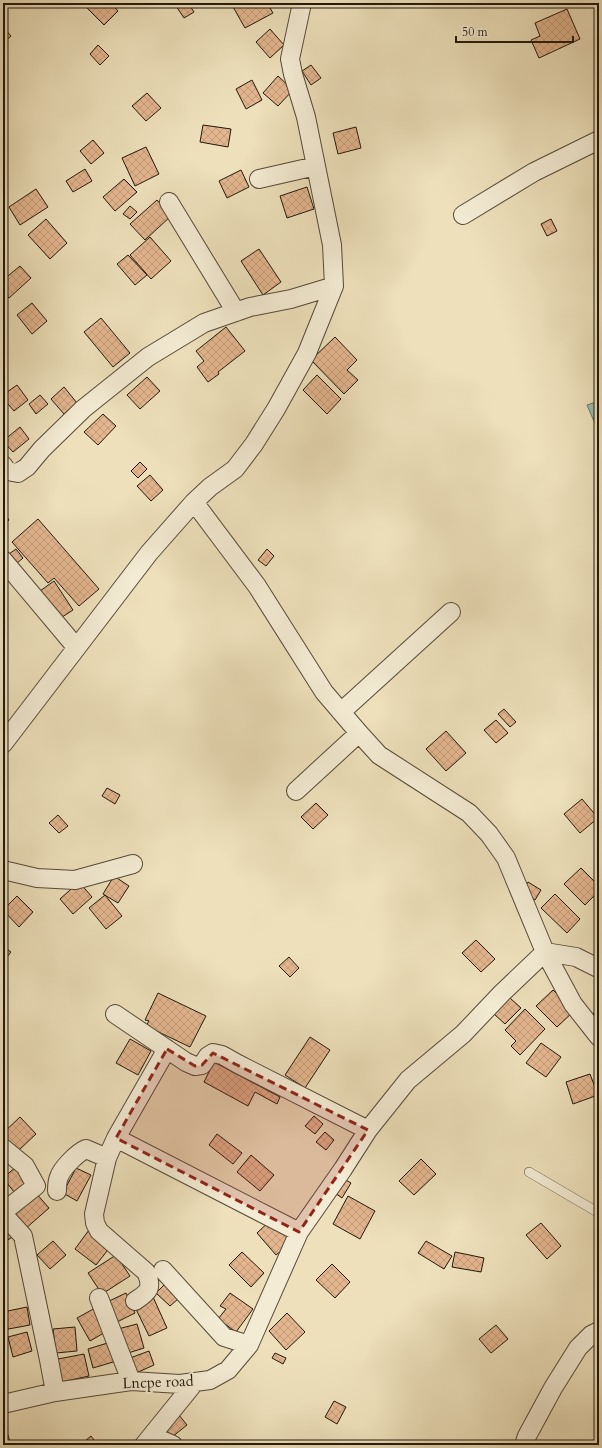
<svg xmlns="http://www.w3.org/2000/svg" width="602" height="1448" font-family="Cardo,serif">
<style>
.water{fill:url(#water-ripples);stroke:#697b6f}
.building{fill:url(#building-cross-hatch);stroke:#21180c}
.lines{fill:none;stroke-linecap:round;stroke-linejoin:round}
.lane-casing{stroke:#544a38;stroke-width:10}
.street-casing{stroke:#544a38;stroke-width:20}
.lane{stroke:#f3ebd3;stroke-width:9}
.street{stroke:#f3ebd3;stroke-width:18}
.marked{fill:#8f2418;fill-opacity:0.2;stroke:#8f2418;stroke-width:3;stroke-dasharray:8 5;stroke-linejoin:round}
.labels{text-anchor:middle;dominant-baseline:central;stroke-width:3.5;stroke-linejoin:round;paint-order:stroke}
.street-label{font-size:15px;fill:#21180c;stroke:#f3ebd3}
</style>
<defs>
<pattern id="water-ripples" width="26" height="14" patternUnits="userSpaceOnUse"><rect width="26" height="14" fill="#99bdb1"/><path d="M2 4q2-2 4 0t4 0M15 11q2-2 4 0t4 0" fill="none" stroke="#84a297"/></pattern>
<pattern id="building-cross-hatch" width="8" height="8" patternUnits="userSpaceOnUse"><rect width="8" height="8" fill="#e4b68f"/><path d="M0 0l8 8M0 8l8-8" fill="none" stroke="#c39c7a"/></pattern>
</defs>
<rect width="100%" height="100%" fill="#ede0bb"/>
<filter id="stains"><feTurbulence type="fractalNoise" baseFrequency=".005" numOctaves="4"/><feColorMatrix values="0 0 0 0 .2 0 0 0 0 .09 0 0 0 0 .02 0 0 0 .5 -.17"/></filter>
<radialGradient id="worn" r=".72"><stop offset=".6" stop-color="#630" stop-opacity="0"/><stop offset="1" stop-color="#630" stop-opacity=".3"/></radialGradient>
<!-- water -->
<path class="water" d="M599 401V433L587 405Z"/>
<!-- building -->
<path class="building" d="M92 3H111L118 11 104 25 87 8Z
M174 3H188L194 12 184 18Z
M236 3H267L273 13 245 28 232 5Z
M567 9 580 39 539 58 531 40 540 36 535 23Z
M3 27 11 36 3 43Z
M270 29 284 45 270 58 256 42Z
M98 45 109 56 100 65 90 54Z
M311 65 321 78 311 85 302 71Z
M278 76 293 90 278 106 263 93Z
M252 80 262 100 246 109 236 89Z
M147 93 161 108 146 121 132 106Z
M203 125 231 129 228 147 200 142Z
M356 127 361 148 338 154 333 133Z
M93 140 104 153 91 164 80 151Z
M146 147 159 174 135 186 122 158Z
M85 169 92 181 73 192 66 181Z
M241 170 249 187 227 198 219 181Z
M124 179 137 192 115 211 103 197Z
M307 187 314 209 287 218 280 196Z
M36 189 48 207 20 225 9 207Z
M157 200 171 216 145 240 130 224Z
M130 206 137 212 130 219 123 214Z
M46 219 67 243 50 259 28 235Z
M551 219 557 231 547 236 541 224Z
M150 237 171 261 151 279 130 255Z
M259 249 281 282 263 295 241 261Z
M128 255 147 275 135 285 117 264Z
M20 266 31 278 9 298 3 292V280Z
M32 303 47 321 32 334 17 315Z
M101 318 130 353 113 367 84 332Z
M226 327 245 351 218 372 219 374 208 382 197 367 204 361 196 351Z
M335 337 357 360 347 370 358 380 344 394 311 360Z
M317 375 341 399 327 414 303 390Z
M147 377 160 391 140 409 127 395Z
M17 385 28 400 14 411 3 398V395Z
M64 387 77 403 64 414 51 399Z
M40 395 48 404 36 414 29 404Z
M103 414 116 426 98 445 84 432Z
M20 427 29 439 13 452 3 441Z
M140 462 147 469 138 478 131 471Z
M150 475 163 490 151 501 137 486Z
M3 512 9 520 3 525Z
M38 519 99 589 79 606 54 578 48 583 12 542Z
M16 549 23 558 17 563 9 554Z
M267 549 274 556 266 566 258 560Z
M54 581 73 610 59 619 40 591Z
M504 709 516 722 510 727 498 714Z
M496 720 508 733 496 743 484 730Z
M446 731 466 753 446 771 426 749Z
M107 788 120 795 115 804 102 796Z
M582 799 598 818 580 833 564 814Z
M316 803 328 815 313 829 301 817Z
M58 815 68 826 59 833 49 823Z
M581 868 599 886V891L585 905 564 884Z
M114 876 129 886 118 903 103 894Z
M79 882 92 897 73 914 60 899Z
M528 882 541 890 535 900 522 892Z
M555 894 580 919 567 933 541 908Z
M105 895 122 916 106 929 89 908Z
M17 896 33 912 19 927 3 910Z
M476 940 495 959 481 972 462 953Z
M3 946 11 952 3 962Z
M289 957 299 968 290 977 279 966Z
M553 990 574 1011 557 1027 536 1006Z
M158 993 206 1016 190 1047 146 1026 149 1021 145 1020Z
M510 998 521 1008 505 1024 494 1014Z
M599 1007V1020L593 1014Z
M525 1009 545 1029 520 1055 511 1046 516 1041 505 1030Z
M310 1037 330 1050 305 1088 285 1075Z
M130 1039 151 1051 138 1075 116 1063Z
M541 1043 561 1057 546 1077 526 1063Z
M214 1062 280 1097 277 1104 255 1092 248 1106 204 1082Z
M590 1074 598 1095 573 1104 566 1082Z
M314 1116 323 1124 315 1134 305 1126Z
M20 1117 36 1134 17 1152 3 1137V1133Z
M325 1132 334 1140 326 1150 316 1142Z
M217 1134 242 1153 233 1164 209 1145Z
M251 1155 274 1175 260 1191 237 1172Z
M421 1159 436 1174 414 1195 399 1181Z
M17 1166 33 1184 18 1197 3 1178Z
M76 1168 91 1175 77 1201 63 1193Z
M344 1179 351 1183 342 1198 335 1193Z
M35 1192 49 1208 24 1230 10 1213Z
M348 1196 375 1211 360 1239 333 1224Z
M272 1219 292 1242 276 1255 257 1233Z
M541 1223 561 1246 547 1259 526 1235Z
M7 1225 14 1236 3 1243V1228Z
M89 1230 111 1246 96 1265 75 1249Z
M53 1241 66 1255 50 1269 37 1255Z
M426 1241 452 1256 444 1269 418 1253Z
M242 1252 264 1273 251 1287 229 1265Z
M455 1252 484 1258 481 1272 452 1267Z
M116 1255 130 1276 102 1294 88 1273Z
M332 1264 350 1282 335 1298 316 1280Z
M164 1285 178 1299 170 1306 156 1293Z
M126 1293 135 1313 115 1323 105 1303Z
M230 1293 253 1309 236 1332 218 1319 226 1309 220 1306Z
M153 1297 167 1328 149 1336 134 1305Z
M27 1307 30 1325 3 1330V1312Z
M97 1307 109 1330 90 1341 77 1318Z
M287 1313 305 1332 286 1350 269 1331Z
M137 1324 144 1348 125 1354 118 1329Z
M496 1325 508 1339 491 1353 479 1339Z
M75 1327 77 1351 56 1353 53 1329Z
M27 1332 32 1351 13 1357 8 1337Z
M114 1341 120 1360 93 1368 88 1349Z
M149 1351 154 1365 136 1373 130 1358Z
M275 1353 286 1358 283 1364 272 1358Z
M84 1354 89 1376 57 1383 53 1360Z
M334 1401 346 1407 337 1424 325 1417Z
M179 1415 187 1425 172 1437 164 1427Z
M3 1419 11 1445H3Z
M91 1436 98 1445H80Z"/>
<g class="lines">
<!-- lane casing -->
<g class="lane-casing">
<path id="lane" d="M529 1172 599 1213"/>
</g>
<!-- street casing -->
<g class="street-casing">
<path id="street" d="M259 179 316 166
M169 202 236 312
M463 215 534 172 599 140
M3 465 7 471 18 473 27 467 42 449 83 409 148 357 204 323 250 307 291 299 334 286
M3 560 76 647
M341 712 451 612
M3 744 149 553 194 502 210 487 235 469 254 444 276 409 307 353 334 286 332 245 306 117 293 74 290 59 302 3
M296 791 359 733
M3 870 37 878 75 880 133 864
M545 952 573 1004 599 1037
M545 952 576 957 598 968 599 967
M115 1014 186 1062 195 1066 202 1065 208 1056 213 1053 222 1055 238 1064 368 1130
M116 1138 299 1232
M3 1148 25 1166 36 1186 3 1212
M57 1191C57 1186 57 1181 59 1177 62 1168 77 1153 86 1149L107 1158
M3 1214 23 1236 49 1360 55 1392
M163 1270 224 1337 249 1345
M99 1298 131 1381
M135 1301C149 1292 153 1288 146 1272L99 1231 95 1223 94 1214 107 1158 116 1138 167 1049
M3 1404 55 1392 131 1381 180 1384 210 1380 228 1370 249 1345 299 1232 343 1169 368 1130 408 1080 463 1034 502 993 545 952 506 858 489 834 469 813 379 755 359 733 324 692 257 586 194 502
M152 1436 173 1445
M144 1445 195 1382
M524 1445 527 1436 553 1388 578 1348 591 1335 599 1331"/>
</g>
<!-- lane -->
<use href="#lane" class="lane"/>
<!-- street -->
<use href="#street" class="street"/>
</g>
<!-- marked area -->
<path class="marked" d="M167 1049 195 1066 202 1065 213 1053 368 1130 299 1232 116 1138Z"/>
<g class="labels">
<!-- street labels -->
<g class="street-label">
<text transform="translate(158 1382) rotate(-2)">Lncpe road</text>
</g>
</g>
<!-- margin -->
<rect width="602" height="1448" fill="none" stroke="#ede0bb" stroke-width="16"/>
<rect x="4" y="4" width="594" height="1440" fill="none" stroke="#21180c" stroke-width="2"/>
<rect x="8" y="8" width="586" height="1432" fill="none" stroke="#21180c"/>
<!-- scale -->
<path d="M456 36v6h117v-6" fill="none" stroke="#21180c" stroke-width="2"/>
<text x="462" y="36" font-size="12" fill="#21180c" stroke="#f3ebd3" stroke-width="3" paint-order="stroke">50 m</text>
<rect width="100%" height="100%" filter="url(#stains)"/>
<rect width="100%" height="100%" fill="url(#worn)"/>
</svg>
